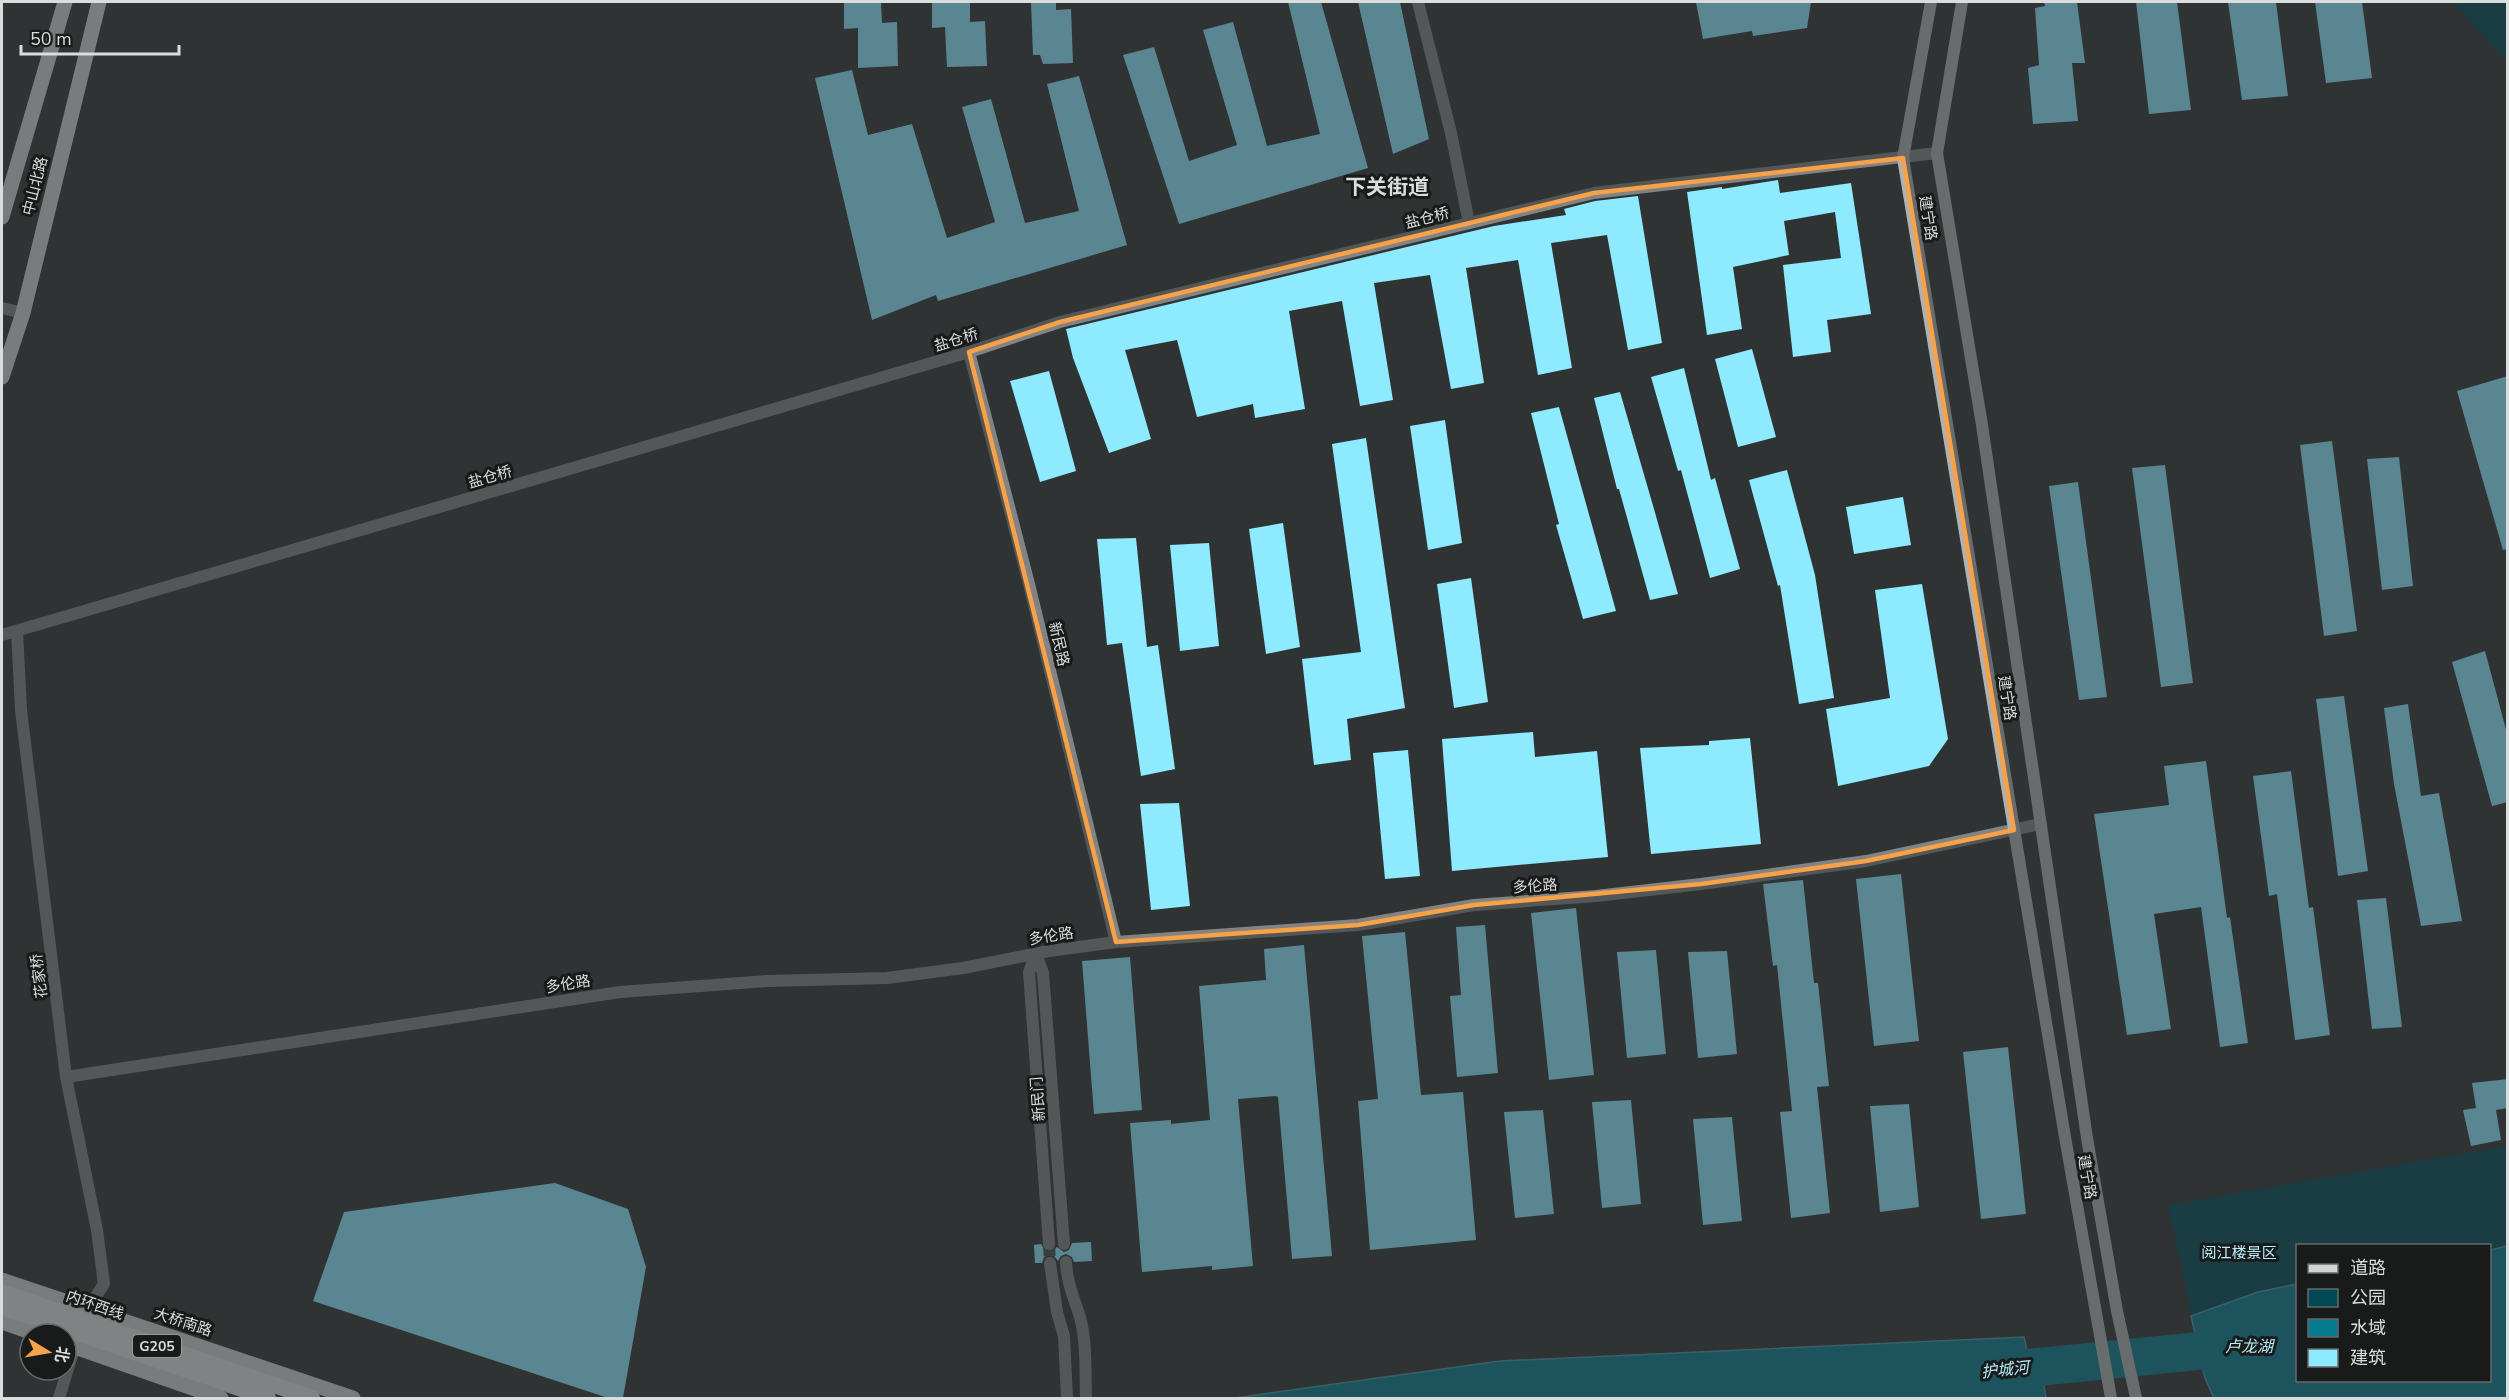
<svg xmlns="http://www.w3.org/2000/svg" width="2509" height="1400" font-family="'Nunito Sans','Noto Sans SC',sans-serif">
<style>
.green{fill:#004854;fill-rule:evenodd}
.water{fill:#067b8e;stroke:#4698a6;stroke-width:1.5}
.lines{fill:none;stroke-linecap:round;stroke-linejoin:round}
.river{stroke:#067b8e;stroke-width:38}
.building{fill:#8deaff}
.tertiary-tunnel{stroke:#4a4c4d;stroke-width:12;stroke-dasharray:12 6;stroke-linecap:butt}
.minor{stroke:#828384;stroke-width:12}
.tertiary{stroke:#828384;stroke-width:12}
.secondary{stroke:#afb1b2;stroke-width:12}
.primary{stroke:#d1d4d5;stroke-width:15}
.trunk-bridge{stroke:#e1e4e5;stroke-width:16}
.marked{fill:none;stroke:#f7a148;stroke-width:4.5;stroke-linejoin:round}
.labels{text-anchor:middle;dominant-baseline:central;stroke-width:6;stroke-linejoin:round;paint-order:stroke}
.shield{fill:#191b1b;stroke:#a1a3a3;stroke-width:1.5}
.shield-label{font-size:14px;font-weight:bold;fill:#dbdddd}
.street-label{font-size:15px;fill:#dbdddd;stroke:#191b1b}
.park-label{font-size:15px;fill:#b8effc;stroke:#191b1b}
.water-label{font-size:16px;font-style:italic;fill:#b5ecf9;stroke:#191b1b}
.district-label{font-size:21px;font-weight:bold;fill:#dbdddd;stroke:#191b1b}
</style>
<rect width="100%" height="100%" fill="#303334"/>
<!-- green -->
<path class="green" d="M2453 2H2507V62Z
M2507 1146V1398H2214L2205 1378 2168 1205ZM2298 1246H2490V1380H2298Z"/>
<!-- water -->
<path class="water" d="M2507 1246V1397L2214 1398 2205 1378 2191 1316 2258 1292 2297 1284 2298 1380H2490V1250Z
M2024 1337 2029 1360 2039 1359 2046 1398H1235L1500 1361Z"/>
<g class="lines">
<!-- river -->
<path class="river" d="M1988 1372 2298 1341"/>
</g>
<!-- building -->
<path class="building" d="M844 2H881L882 23 897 22 898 66 858 68V28L844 29Z
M932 2H970V22L985 21 987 66 947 67 945 27 932 28Z
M1031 2H1056V10L1071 9 1073 63 1043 64 1040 55H1033Z
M1288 2H1321L1368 168 1179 224 1123 55 1154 47 1189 161 1237 145 1203 30 1233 22 1267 146 1320 134Z
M1358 2H1400L1429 139 1393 154Z
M1696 2H1811L1807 28 1753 36 1752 31 1703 39Z
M2044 2H2077L2085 63H2072L2078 121 2033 124 2028 68 2039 65 2035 8 2045 6Z
M2136 2H2177L2191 110 2149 114Z
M2228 2H2276L2288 96 2242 100Z
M2315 2H2362L2372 78 2326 83Z
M852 70 868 135 912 124 947 238 995 222 962 107 991 99 1025 223 1079 211 1047 84 1079 76 1127 245 938 301 936 295 872 320 815 78Z
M1778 180 1780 193 1851 183 1871 314 1827 320 1831 352 1793 357 1783 265 1841 258 1835 212 1784 221 1789 255 1733 267 1742 329 1707 335 1687 192 1722 187V189Z
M1638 196 1662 343 1628 350 1607 235 1551 243 1572 368 1538 375 1518 260 1466 268 1484 383 1451 389 1430 275 1374 283 1393 400 1360 406 1342 301 1289 311 1305 409 1255 418 1253 404 1197 417 1177 340 1125 350 1151 439 1109 453 1073 358 1066 329 1494 226 1566 215 1564 209 1595 201Z
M1752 349 1776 437 1738 447 1715 359Z
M1684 368 1711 480 1715 478 1740 569 1710 578 1681 470 1678 471 1651 377Z
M1049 371 1076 471 1040 482 1010 381Z
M2508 376V549L2503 550 2457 391Z
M1620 392 1654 509 1678 594 1650 600 1619 489H1617L1594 398Z
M1559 407 1616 611 1583 619 1556 525 1559 524 1531 413Z
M1445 420 1462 543 1428 550 1410 426Z
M1366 438 1405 708 1347 719 1351 760 1314 765 1302 659 1361 652 1332 444Z
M2332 441 2357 631 2324 636 2300 445Z
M2399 457 2413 586 2382 590 2367 459Z
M2165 465 2193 683 2161 687 2132 468Z
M1787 470 1815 575 1834 698 1799 704 1780 585 1778 586 1749 480Z
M2078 482 2107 697 2079 700 2049 486Z
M1903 497 1911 545 1854 554 1846 507Z
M1283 523 1300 647 1266 654 1249 529Z
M1136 538 1147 647 1158 645 1175 769 1141 776 1122 643 1107 645 1097 539Z
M1209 543 1219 646 1180 651 1170 545Z
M1471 578 1488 702 1454 708 1437 584Z
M1922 584 1948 739 1929 766 1838 786 1826 709 1890 698 1875 590Z
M2485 651 2508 737V802L2492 806 2452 662Z
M2344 696 2368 871 2338 876 2316 699Z
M2408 704 2421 796 2439 793 2462 921 2421 926 2394 784 2384 708Z
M1533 732 1535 757 1597 751 1608 857 1452 871 1442 739Z
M1750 738 1761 844 1651 854 1640 748 1709 745V741Z
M1408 750 1420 876 1385 879 1373 753Z
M2206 761 2227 918 2230 917 2248 1043 2220 1047 2201 907 2154 914 2171 1029 2127 1035 2094 814 2169 805 2164 766Z
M2291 771 2309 908 2313 907 2330 1035 2295 1040 2277 894 2269 896 2253 776Z
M1179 803 1190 906 1151 910 1140 804Z
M1901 874 1919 1041 1874 1046 1856 879Z
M1803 880 1814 983H1818L1829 1086 1817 1087 1830 1213 1791 1218 1780 1112 1792 1111 1777 965 1773 966 1763 884Z
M2386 898 2402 1027 2372 1029 2357 900Z
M1576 908 1594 1075 1549 1080 1531 913Z
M1485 925 1498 1073 1457 1077 1450 996 1461 995 1456 927Z
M1405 932 1421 1095 1463 1092 1476 1240 1370 1250 1358 1101 1378 1099 1362 936Z
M1304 945 1332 1256 1292 1259 1278 1097 1276 1096 1238 1099 1253 1266 1212 1270V1266L1142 1272 1130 1123 1171 1120V1124L1210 1120 1199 986 1266 980 1264 949Z
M1656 950 1666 1054 1627 1058 1617 952Z
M1727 951 1737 1054 1698 1058 1688 952Z
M1130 957 1142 1110 1094 1114 1082 961Z
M2008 1047 2026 1214 1981 1219 1963 1052Z
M2508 1079V1108L2496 1110 2501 1140 2471 1146 2463 1110 2476 1108 2472 1083Z
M1631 1100 1641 1204 1602 1208 1592 1102Z
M1909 1104 1919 1207 1880 1212 1870 1106Z
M1543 1110 1554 1214 1515 1218 1504 1112Z
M1732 1117 1742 1221 1703 1225 1693 1119Z
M555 1183 628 1209 646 1267 623 1398H608L313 1301 344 1212Z
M1091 1242 1092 1261 1074 1262 1072 1257 1066 1254 1061 1256 1058 1261 1054 1256 1049 1255 1044 1257 1042 1263H1035L1034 1245 1041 1244 1046 1252 1053 1251 1057 1247 1064 1252 1069 1250 1072 1243Z"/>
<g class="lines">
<!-- tertiary-tunnel -->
<path class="tertiary-tunnel" d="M1049 1244 1050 1263"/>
<!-- minor -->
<path class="minor" d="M1418 2 1451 133 1469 223
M2 308 23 313
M969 352 1029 584 1116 942
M17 631 21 710 66 1077 97 1230 104 1284 84 1314
M2 635 969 352 1060 322 1594 193 1937 153
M66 1077 620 992 767 981 887 978 963 968 1049 951 1116 942 1358 925 1474 905 1596 896 1701 884 1866 861 2041 824
M59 1398 77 1339"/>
<!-- tertiary -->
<path class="tertiary" d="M1036 954 1029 972 1049 1244
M1036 954 1043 973 1064 1244
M1066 1262C1067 1283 1074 1298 1080 1317 1087 1343 1085 1372 1086 1398
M1050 1263 1057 1312 1064 1336 1067 1398"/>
<!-- secondary -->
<path class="secondary" d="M1931 2 1903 158 2065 1137 2111 1398
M1962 2 1937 153 1982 425 2087 1138 2117 1311 2136 1398"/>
<!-- primary -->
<path class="primary" d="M2 217 65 2
M2 377 23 313 99 2
M2 1280 353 1398
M2 1322 36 1334
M66 1344 221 1398"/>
<!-- trunk-bridge -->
<path class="trunk-bridge" d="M2 1292 312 1398
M2 1307 268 1398"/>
</g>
<!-- marked area -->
<path d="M0 0H2509V1400H0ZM1903 158 2014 830 1866 861 1701 884 1474 905 1358 925 1116 942 969 352 1060 322 1594 193Z" fill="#303334" fill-opacity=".55" fill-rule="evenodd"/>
<path class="marked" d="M1903 158 2014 830 1866 861 1701 884 1474 905 1358 925 1116 942 969 352 1060 322 1594 193Z"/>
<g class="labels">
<!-- shield labels -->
<rect class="shield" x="133" y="1335" width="48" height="22" rx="4.5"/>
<g class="shield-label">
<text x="157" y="1346">G205</text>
</g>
<!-- street labels -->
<g class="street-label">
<text transform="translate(35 186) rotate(-76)">中山北路</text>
<text transform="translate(1427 218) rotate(-14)">盐仓桥</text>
<text transform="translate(1928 218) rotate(81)">建宁路</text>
<text transform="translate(956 340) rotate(-17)">盐仓桥</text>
<text transform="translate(490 477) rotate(-16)">盐仓桥</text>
<text transform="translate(1059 644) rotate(77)">新民路</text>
<text transform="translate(2007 698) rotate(81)">建宁路</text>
<text transform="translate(1535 886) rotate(-4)">多伦路</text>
<text transform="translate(1051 936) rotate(-9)">多伦路</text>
<text transform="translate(39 976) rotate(-97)">花家桥</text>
<text transform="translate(568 984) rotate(-9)">多伦路</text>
<text transform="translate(1038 1099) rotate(-94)">新民门</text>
<text transform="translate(2087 1177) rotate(80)">建宁路</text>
<text transform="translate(95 1305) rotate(19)">内环西线</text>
<text transform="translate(183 1322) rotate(18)">大桥南路</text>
</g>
<!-- park labels -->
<g class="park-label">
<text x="2239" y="1253">阅江楼景区</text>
</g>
<!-- water labels -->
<g class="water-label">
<text x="2249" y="1347">卢龙湖</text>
<text transform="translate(2005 1370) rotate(-6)">护城河</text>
</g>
<!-- district labels -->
<g class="district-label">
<text x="1387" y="187">下关街道</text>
</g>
</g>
<!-- border -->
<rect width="2509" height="1400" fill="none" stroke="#dbdddd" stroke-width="6"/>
<!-- legend -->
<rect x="2296" y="1244" width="195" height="138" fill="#191b1b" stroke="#676969" stroke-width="1.5"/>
<rect x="2308" y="1264" width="30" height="9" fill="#d1d4d5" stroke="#676969" stroke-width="1.5"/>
<text x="2350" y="1274" font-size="18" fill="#dbdddd">道路</text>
<rect x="2308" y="1289" width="30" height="18" fill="#004854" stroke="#676969" stroke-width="1.5"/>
<text x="2350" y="1304" font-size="18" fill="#dbdddd">公园</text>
<rect x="2308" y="1319" width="30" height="18" fill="#067b8e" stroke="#676969" stroke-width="1.5"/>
<text x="2350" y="1334" font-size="18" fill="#dbdddd">水域</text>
<rect x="2308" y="1349" width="30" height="18" fill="#8deaff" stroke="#676969" stroke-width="1.5"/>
<text x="2350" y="1364" font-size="18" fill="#dbdddd">建筑</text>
<!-- north arrow -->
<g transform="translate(48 1352) rotate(101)"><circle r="28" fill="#191b1b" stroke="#676969" stroke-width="1.5"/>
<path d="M0-4.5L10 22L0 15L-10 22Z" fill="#f7a148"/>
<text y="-9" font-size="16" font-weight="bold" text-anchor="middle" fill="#dbdddd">北</text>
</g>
<!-- scale -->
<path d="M21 45v9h158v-9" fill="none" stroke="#dbdddd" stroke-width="3"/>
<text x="30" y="45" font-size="18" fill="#dbdddd" stroke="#191b1b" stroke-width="4.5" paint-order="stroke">50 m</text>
</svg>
